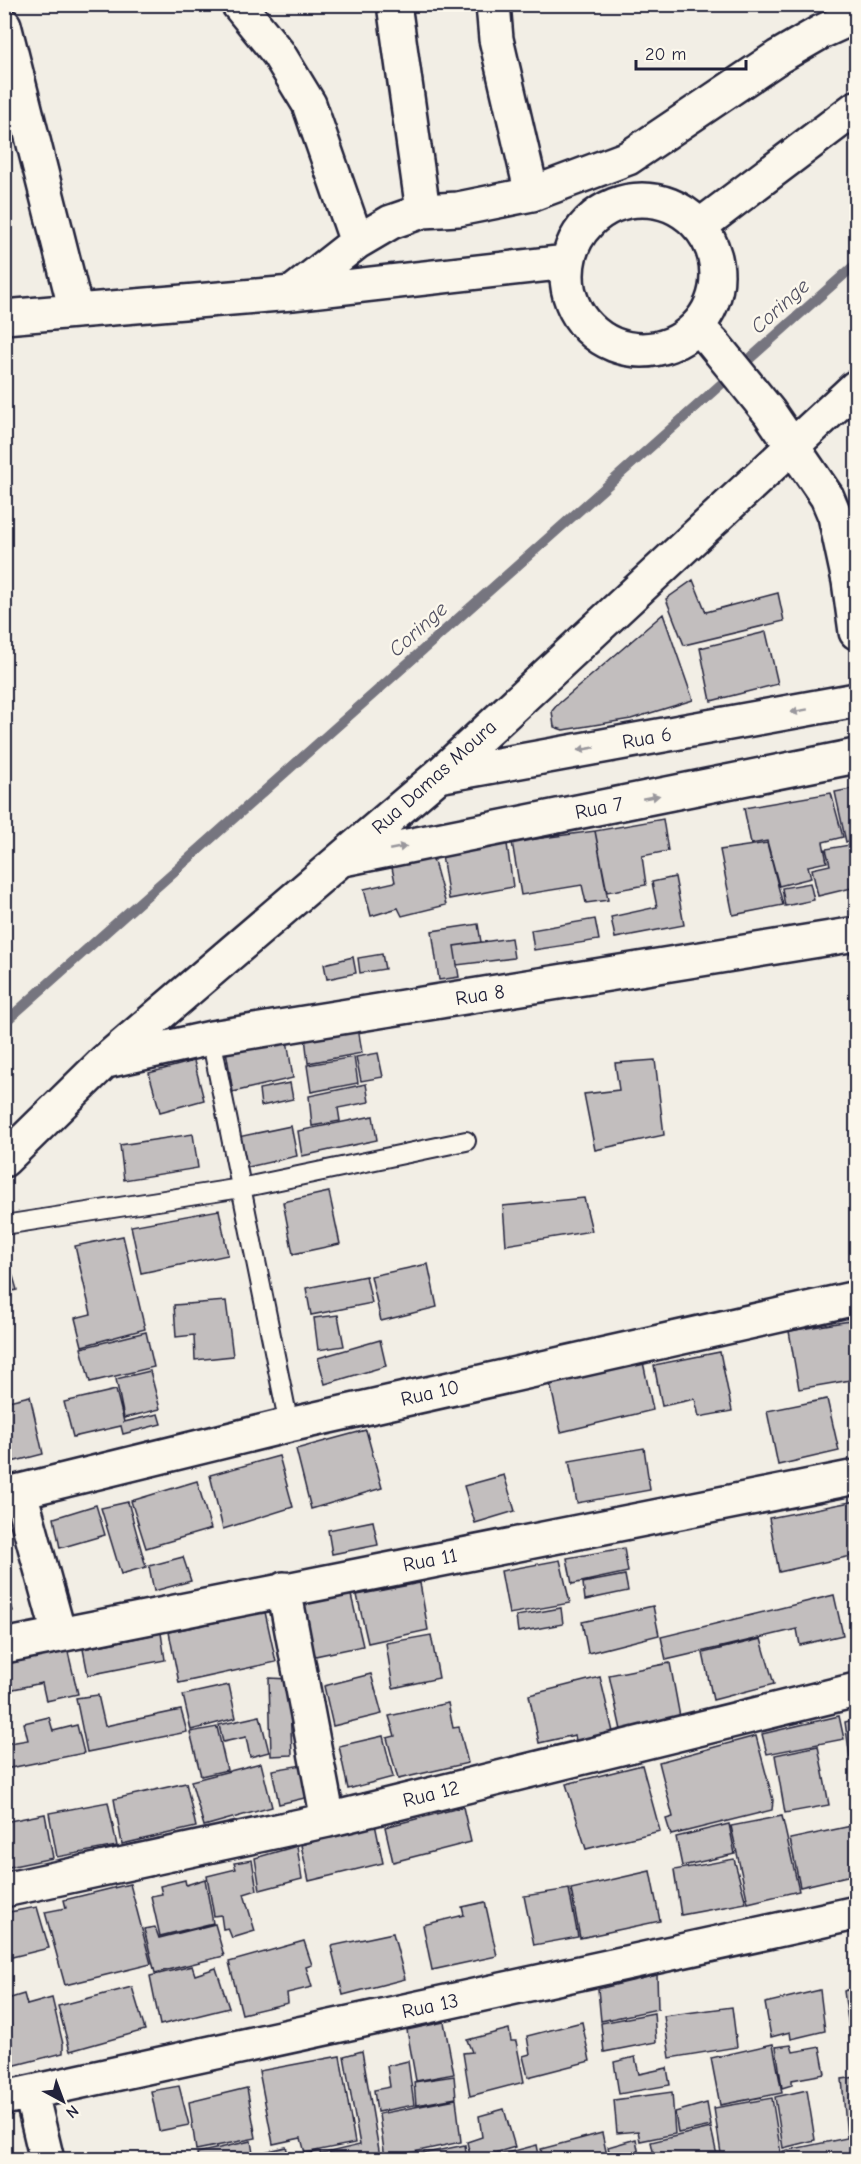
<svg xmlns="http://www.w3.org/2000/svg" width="861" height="2164" font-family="'Comic Neue',sans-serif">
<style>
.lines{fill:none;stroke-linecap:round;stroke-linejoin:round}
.stream{stroke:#76747f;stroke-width:10}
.building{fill:#c2bebe;stroke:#22223b;stroke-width:1.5}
.lane-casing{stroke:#22223b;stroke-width:22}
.street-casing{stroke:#22223b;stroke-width:38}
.lane{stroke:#fbf7ec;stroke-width:18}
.street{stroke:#fbf7ec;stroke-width:33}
.oneway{fill:#99979c}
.labels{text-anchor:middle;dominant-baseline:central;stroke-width:5;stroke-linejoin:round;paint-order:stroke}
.street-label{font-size:20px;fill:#22223b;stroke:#fbf7ec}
.water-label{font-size:21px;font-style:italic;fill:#535263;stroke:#fbf7ec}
</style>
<rect width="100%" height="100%" fill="#f2eee5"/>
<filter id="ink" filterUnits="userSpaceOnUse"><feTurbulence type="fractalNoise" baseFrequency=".0167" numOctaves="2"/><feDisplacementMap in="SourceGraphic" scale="12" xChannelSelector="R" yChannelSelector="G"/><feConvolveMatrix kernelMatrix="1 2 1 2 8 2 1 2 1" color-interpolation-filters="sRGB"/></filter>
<g filter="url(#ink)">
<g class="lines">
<!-- stream -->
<path class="stream" d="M4 1023 856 264"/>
</g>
<!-- building -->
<path class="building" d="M693 580 706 612 778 593 784 621 684 645 666 599Z
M663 614 693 700 631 719 563 730 554 727 552 711 557 705Z
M766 632 778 684 711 701 700 648Z
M856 788V839L846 842 835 792Z
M831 793 843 837 823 842 827 862 808 866 811 878 779 886 767 841 751 844 744 808Z
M663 819 668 851 642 856 646 885 607 892 595 831Z
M595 831 608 900 586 903 582 885 521 895 512 842Z
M767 843 783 905 733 915 720 850Z
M507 844 513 887 449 899 442 855Z
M849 845 856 887 818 896 812 869 830 865 826 849Z
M432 854 446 905 402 916 398 908 371 916 364 889 395 882 391 863Z
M675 877 684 925 615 938 611 917 657 907 652 882Z
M810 883 814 900 785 906 782 888Z
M595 919 599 940 534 950 531 930Z
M478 924 481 942 454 946 459 977 439 980 432 931Z
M511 938 514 958 457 965 454 946Z
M382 954 385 969 360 973 358 958Z
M353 957 356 973 327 979 324 964Z
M358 1027 362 1053 308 1063 305 1037Z
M287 1040 293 1078 233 1092 226 1051Z
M378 1053 383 1077 361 1081 356 1057Z
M354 1057 358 1083 311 1092 307 1065Z
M655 1060 664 1135 595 1150 584 1094 619 1090 615 1063Z
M194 1061 204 1100 160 1112 149 1073Z
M290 1083 293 1099 261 1106 259 1089Z
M366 1084 369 1102 338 1108 340 1121 312 1126 309 1096Z
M373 1116 377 1140 302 1156 298 1131Z
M291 1126 297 1156 244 1168 238 1137Z
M193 1134 198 1168 124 1180 120 1145Z
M329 1192 340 1244 293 1254 283 1202Z
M584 1198 592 1231 506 1245 503 1206Z
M219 1210 228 1255 141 1273 131 1226Z
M123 1236 145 1329 82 1346 75 1318 91 1314 75 1246Z
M4 1245 17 1290 4 1293Z
M428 1264 437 1307 381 1321 371 1276Z
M366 1276 372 1303 311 1315 306 1288Z
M226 1301 233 1356 195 1360 194 1335 176 1337 174 1305Z
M338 1315 344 1346 318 1350 314 1318Z
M856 1320V1379L799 1389 789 1331Z
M146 1332 154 1367 90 1382 81 1348Z
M380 1340 386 1366 325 1384 318 1358Z
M720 1352 732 1411 699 1417 695 1399 662 1406 654 1365Z
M643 1362 653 1410 561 1432 550 1383Z
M150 1371 160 1409 124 1418 116 1379Z
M116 1390 124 1422 158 1414 161 1424 123 1434 121 1426 73 1437 64 1402Z
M30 1396 43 1454 4 1464V1402Z
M827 1399 839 1451 778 1465 767 1411Z
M366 1430 382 1488 311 1509 296 1449Z
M644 1448 650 1490 577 1503 569 1461Z
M279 1456 293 1507 223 1529 210 1475Z
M504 1475 515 1511 475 1523 464 1486Z
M197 1481 211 1529 146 1548 131 1501Z
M856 1501V1555L779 1572 769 1518Z
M128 1502 146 1567 121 1574 101 1508Z
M96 1505 105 1535 60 1548 54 1518Z
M373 1521 378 1545 332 1554 328 1530Z
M624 1548 628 1572 572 1584 567 1558Z
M183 1557 191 1581 154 1591 149 1566Z
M560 1560 570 1603 509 1614 501 1571Z
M625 1575 628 1591 585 1600 583 1583Z
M4 1580 13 1611 4 1613Z
M420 1583 428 1630 368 1643 357 1595Z
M351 1595 363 1646 315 1656 303 1604Z
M834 1595 843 1635 800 1645 797 1629 666 1660 661 1637Z
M653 1606 659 1635 588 1653 582 1622Z
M561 1608 563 1624 518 1632 516 1616Z
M265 1612 276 1662 179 1683 169 1632Z
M161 1633 165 1660 88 1675 83 1649Z
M431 1635 439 1678 393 1688 386 1643Z
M761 1639 774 1684 713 1700 703 1653Z
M67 1648 78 1694 46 1701 42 1683 4 1691V1662Z
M670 1663 680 1717 621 1730 609 1675Z
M371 1674 382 1714 333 1726 324 1686Z
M600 1677 613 1732 576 1741 575 1735 539 1743 529 1695Z
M269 1678 289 1679 292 1755 271 1756Z
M229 1685 236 1718 191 1730 183 1695Z
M98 1695 105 1726 181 1710 187 1732 87 1752 76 1698Z
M448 1703 453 1728 459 1727 468 1763 398 1779 387 1738 395 1736 389 1716Z
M260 1716 269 1752 250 1757 246 1737 223 1742 219 1725Z
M839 1716 844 1739 767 1754 762 1734Z
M49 1717 53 1731 77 1725 84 1753 5 1769 4 1744 28 1740 24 1723Z
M856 1719V1755L850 1757 845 1722Z
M217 1727 227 1770 201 1776 190 1732Z
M383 1736 393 1777 348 1789 339 1746Z
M756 1736 773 1800 772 1810 671 1835 666 1819 673 1817 659 1762Z
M818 1746 829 1805 785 1813 775 1755Z
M261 1763 272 1807 204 1826 191 1781Z
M302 1765 309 1797 279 1804 272 1770Z
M642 1765 660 1831 586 1849 566 1784Z
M186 1783 196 1827 122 1844 114 1799Z
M108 1802 117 1846 57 1857 49 1813Z
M463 1807 471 1842 393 1862 385 1827Z
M45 1814 53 1858 4 1868V1822Z
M782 1816 799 1891 748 1903 731 1826Z
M375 1824 383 1863 309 1881 301 1845Z
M729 1824 735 1854 682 1866 676 1837Z
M856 1825V1874L800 1887 790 1839Z
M297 1846 302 1879 260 1890 255 1858Z
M734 1859 746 1903 681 1915 674 1870Z
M252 1860 257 1890 244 1894 255 1931 232 1938 228 1928 223 1929 221 1915 214 1916 207 1876 236 1869 234 1863Z
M650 1871 660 1921 580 1938 571 1889Z
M205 1879 213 1923 160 1936 151 1896 162 1894 160 1886 185 1880 186 1885Z
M130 1884 151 1964 65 1985 45 1912 66 1908 64 1900Z
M569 1889 578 1937 534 1945 524 1896Z
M485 1902 497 1956 432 1970 423 1925 464 1915 462 1907Z
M37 1907 49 1948 4 1959V1913Z
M215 1924 224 1956 155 1973 144 1929 155 1927 159 1938Z
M393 1933 405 1979 343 1995 331 1946Z
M304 1941 312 1965 306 1967 312 1987 287 1993 288 2003 242 2014 229 1962Z
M192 1966 195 1975 216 1968 229 2008 160 2025 150 1976Z
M657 1975 658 2009 601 2021 598 1989Z
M132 1987 145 2030 70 2051 58 2006Z
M856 1987V2057L853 2058 844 1991Z
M820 1990 825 2031 791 2039 790 2032 771 2037 765 2003Z
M24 1994 27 2005 52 1998 63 2044V2053L4 2068V2000Z
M732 2007 737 2047 670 2058 664 2016Z
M654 2013 656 2042 604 2052 601 2023Z
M444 2022 454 2074 416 2081 407 2030Z
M582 2022 590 2061 528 2077 523 2056 530 2054 527 2036Z
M509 2029 511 2041H516L524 2082 470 2096 463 2053 472 2052 467 2040Z
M773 2044 782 2093 720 2105 711 2058Z
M791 2045 793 2052 820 2047 825 2074 792 2080V2085L782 2088 776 2047Z
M362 2051 380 2156 368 2160H322L321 2154 360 2145 344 2056Z
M340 2056 355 2143 305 2153 301 2138 273 2144 259 2071Z
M635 2057 639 2074 667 2068 670 2085 619 2094 614 2062Z
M408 2061 414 2105 377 2112 374 2090 390 2087 387 2066Z
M454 2076 456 2098 416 2105 414 2082Z
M856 2077V2160H784L783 2151 847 2138 842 2079Z
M179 2086 189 2125 159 2131 151 2091Z
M247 2088 256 2138 196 2150 189 2102Z
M807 2090 815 2140 783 2148 775 2097Z
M672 2092 675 2134 640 2141 638 2131 617 2133 614 2100Z
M772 2098 782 2160H722L714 2108Z
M456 2099 461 2142 385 2158 379 2114Z
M707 2103 711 2126 678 2133 675 2112Z
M504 2109 515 2147 471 2160 467 2142 482 2137 479 2116Z
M711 2128 718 2160H655L651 2142Z
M602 2133 608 2160H543L541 2149Z
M636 2139 640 2160H611L608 2147Z
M251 2141 254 2160H198L197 2153Z
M465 2145 467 2160H421V2154Z
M537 2145 540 2160H480Z
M286 2147 290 2159 320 2151 321 2160H265L264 2152Z
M95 2154 97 2160H78V2159Z"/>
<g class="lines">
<!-- lane casing -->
<g class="lane-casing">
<path id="lane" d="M211 1038 289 1425
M4 1225 241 1188 466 1141"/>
</g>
<!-- street casing -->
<g class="street-casing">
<path id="street" d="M238 4 278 53 309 104 357 242
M394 4 423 211
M493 4 496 39 532 194
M4 25 76 311
M567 275a75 75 0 1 1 150 0a75 75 0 1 1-150 0Z
M700 226 856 108
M292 293 357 242 391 222 423 211 458 209 532 194 628 158 778 57 821 32 856 16
M4 317 292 293 567 262
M697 326 713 343 769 412 827 497 835 516 849 581 856 632
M438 776 856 700
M343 859 856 756
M107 1061 211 1038 856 934
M4 1160 104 1062 438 776 856 387
M20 1492 59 1634
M4 1495 289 1425 856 1298
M284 1589 328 1820
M4 1646 856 1477
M4 1890 328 1820 856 1690
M31 2093 47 2160
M4 2098 856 1913"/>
</g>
<!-- lane -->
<use href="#lane" class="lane"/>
<!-- street -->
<use href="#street" class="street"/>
</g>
<!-- one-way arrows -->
<defs><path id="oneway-solid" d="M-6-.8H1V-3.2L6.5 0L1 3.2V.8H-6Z" transform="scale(1.5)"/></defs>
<g class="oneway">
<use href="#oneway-solid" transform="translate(799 711) rotate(170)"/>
<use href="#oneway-solid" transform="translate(586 749) rotate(170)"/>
<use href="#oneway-solid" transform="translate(651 797) rotate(-11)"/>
<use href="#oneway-solid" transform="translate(398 848) rotate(-11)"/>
</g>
</g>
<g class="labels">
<!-- street labels -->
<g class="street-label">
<text transform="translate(647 738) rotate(-10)">Rua 6</text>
<text transform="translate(434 777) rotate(-42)">Rua Damas Moura</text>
<text transform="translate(599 808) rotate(-11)">Rua 7</text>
<text transform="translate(480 995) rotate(-9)">Rua 8</text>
<text transform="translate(430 1393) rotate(-13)">Rua 10</text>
<text transform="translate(430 1560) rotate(-11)">Rua 11</text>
<text transform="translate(431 1794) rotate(-14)">Rua 12</text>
<text transform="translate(430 2006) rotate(-12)">Rua 13</text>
</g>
<!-- water labels -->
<g class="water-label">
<text transform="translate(780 306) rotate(-42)">Coringe</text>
<text transform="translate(418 629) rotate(-42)">Coringe</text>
</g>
</g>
<!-- margin -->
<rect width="861" height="2164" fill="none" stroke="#fbf7ec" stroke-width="24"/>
<rect x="12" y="12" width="837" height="2140" fill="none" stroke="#22223b" stroke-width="2" filter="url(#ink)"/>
<!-- north arrow -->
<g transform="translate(63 2101) rotate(139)" stroke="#fbf7ec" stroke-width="4.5" paint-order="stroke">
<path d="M0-4.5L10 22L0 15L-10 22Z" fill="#22223b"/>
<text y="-9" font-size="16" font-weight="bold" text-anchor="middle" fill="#22223b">N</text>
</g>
<!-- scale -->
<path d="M636 60v9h110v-9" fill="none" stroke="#22223b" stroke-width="3"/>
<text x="645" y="60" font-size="18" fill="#22223b" stroke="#fbf7ec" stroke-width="4.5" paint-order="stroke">20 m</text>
</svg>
